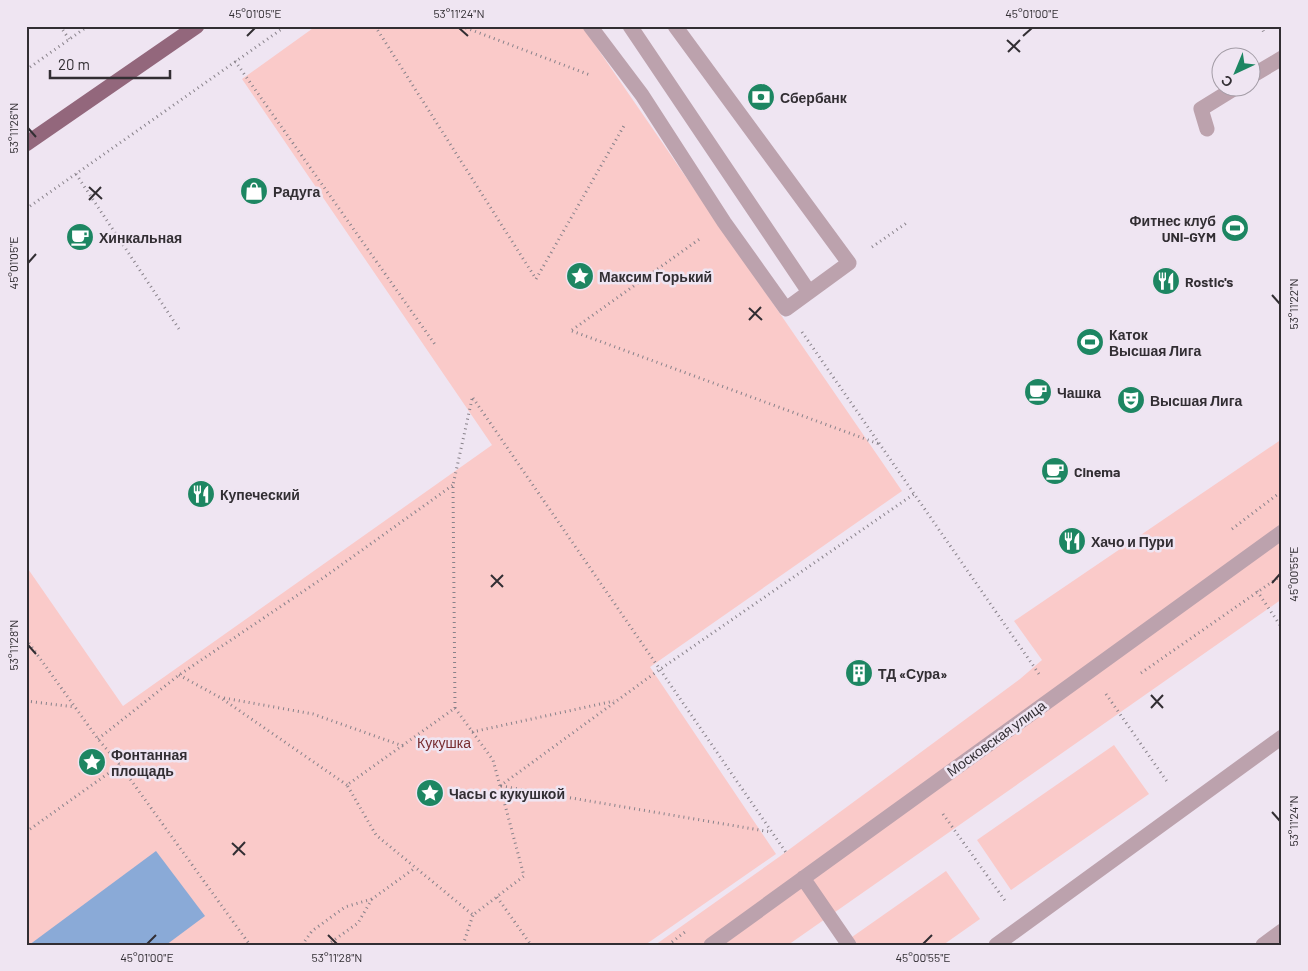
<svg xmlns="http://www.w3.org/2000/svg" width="1308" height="971" font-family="Barlow,sans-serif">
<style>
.green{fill:#facac9}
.water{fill:#8aaad7}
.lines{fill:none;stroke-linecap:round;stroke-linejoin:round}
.path{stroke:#88828a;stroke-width:3;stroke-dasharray:1 4;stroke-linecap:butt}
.minor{stroke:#bca2ad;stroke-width:15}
.major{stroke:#93677c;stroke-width:15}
.ticks{fill:none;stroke:#322e33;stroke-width:2}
.labels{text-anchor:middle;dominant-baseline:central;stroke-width:5;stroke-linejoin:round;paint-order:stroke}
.poi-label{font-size:14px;font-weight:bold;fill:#322e33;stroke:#efe5f2;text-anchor:start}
.street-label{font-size:14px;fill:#322e33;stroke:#efe5f2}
.park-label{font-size:14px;fill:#772c30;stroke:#efe5f2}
.neatline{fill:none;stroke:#322e33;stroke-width:2}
.ticks-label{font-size:12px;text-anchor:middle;fill:#322e33}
</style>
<rect width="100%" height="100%" fill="#efe5f2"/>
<!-- green -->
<path class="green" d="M316 26H582L902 491 650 667 776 854 645 945H26V566L123 706 492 445 242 79Z
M1282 439V599L788 945H655L779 857 1020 679 1042 660 1014 621Z
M1114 745 1149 794 1011 890 977 840Z
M946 871 980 919 943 945H858L852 937Z"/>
<!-- water -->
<path class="water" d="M156 851 205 916 166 945H29Z"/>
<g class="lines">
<!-- path -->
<path class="path" d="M60 26 69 39
M375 26 536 279 625 124
M461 26 590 75
M1261 26 1265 35
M235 61 436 346
M26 70 88 26
M76 174 181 332
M26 209 286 26
M872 247 908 222
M572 330 701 238
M572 331 879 444
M802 332 1039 674
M473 398 787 854
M1232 529 1282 491
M1257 591 1282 628
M26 639 98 739 120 765 250 945
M1141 673 1282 575
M179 675 221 698 347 785
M1106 694 1168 783
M224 698 313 714 403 746
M26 701 75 707
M455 708 493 760 524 876 473 915 376 835 347 785Z
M455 708 453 485 472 399
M472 732 614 701
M98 739 179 675 323 578 453 485
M500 786 659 670 914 494
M501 786 771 832
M943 814 1006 902
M26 832 120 765
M497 897 531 945
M302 945 312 931 345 907 372 899
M327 945 358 923 372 899 415 868
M463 945 473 915
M668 945 685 932"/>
<!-- minor -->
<path class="minor" d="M590 26 642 95 724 222 786 309 849 263 675 26
M630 26 809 292
M1250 77 1282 58
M1207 129 1201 109 1235 88
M803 878 849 945
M711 945 1282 532
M996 945 1282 737
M1263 945 1282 931"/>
<!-- major -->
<path class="major" d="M26 144 197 26"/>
</g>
<!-- ticks -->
<path class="ticks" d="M459 28 468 36M247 36 255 28M1023 36 1032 28M1007 40 1020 52M1008 52 1020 40M28 128 36 137M89 187 102 199M89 200 101 187M28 263 36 254M1272 295 1280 304M749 308 762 320M749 320 761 307M491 575 503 587M1272 583 1280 574M491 587 503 575M28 645 36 654M1151 695 1163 708M1151 708 1163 695M1272 812 1280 821M232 843 245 855M233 855 245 842M328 935 337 944M147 944 156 935M923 944 932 935"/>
<!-- icons -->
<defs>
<g id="bank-disc" transform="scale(1.4375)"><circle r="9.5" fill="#1d8662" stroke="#efe5f2"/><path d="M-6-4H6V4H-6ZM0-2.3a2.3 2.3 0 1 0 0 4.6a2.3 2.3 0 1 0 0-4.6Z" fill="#fff"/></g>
<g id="shop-disc" transform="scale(1.4375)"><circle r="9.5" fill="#1d8662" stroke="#efe5f2"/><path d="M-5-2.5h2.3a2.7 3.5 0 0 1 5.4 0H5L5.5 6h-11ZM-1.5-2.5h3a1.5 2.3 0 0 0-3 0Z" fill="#fff"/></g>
<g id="stadium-disc" transform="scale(1.4375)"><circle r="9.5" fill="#1d8662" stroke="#efe5f2"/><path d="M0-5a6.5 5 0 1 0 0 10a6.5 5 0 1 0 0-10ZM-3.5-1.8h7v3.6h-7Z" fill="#fff"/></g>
<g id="cafe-disc" transform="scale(1.4375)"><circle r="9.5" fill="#1d8662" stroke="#efe5f2"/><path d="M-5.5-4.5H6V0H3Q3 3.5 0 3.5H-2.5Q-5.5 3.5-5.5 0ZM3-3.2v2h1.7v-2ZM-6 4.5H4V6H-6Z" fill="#fff"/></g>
<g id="sight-disc" transform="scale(1.4375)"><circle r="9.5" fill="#1d8662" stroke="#efe5f2"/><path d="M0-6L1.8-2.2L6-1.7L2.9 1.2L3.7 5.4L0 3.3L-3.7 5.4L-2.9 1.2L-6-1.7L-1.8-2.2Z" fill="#fff"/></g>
<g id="restaurant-disc" transform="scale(1.4375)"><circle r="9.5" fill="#1d8662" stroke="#efe5f2"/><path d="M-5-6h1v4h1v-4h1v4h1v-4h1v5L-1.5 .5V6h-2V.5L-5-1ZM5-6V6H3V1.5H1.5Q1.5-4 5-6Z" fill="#fff"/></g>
<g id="theatre-disc" transform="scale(1.4375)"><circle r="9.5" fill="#1d8662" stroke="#efe5f2"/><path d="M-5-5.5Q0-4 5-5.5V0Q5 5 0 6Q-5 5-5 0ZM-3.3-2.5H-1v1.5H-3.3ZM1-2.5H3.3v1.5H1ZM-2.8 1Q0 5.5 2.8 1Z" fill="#fff"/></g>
<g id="building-disc" transform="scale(1.4375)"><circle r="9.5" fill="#1d8662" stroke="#efe5f2"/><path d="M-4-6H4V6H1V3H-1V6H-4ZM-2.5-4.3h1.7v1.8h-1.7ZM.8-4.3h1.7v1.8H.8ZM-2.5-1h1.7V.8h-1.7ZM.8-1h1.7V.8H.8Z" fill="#fff"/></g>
</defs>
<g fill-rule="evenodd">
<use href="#bank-disc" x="761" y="97"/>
<use href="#shop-disc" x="254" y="191"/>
<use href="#stadium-disc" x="1235" y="228"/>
<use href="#cafe-disc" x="80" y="237"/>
<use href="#sight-disc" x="580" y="276"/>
<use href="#restaurant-disc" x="1166" y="281"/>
<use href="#stadium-disc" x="1090" y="342"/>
<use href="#cafe-disc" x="1038" y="392"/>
<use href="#theatre-disc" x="1131" y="400"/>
<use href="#cafe-disc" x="1055" y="471"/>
<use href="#restaurant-disc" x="201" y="494"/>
<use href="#restaurant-disc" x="1072" y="541"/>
<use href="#building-disc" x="859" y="673"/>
<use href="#sight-disc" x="92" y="762"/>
<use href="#sight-disc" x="430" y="793"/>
</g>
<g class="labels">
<!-- poi labels -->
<g class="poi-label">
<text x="780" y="97">Сбербанк</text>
<text x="273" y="191">Радуга</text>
<text x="1216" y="220" text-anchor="end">Фитнес клуб<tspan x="1216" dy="16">UNI-GYM</tspan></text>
<text x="99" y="237">Хинкальная</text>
<text x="599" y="276">Максим Горький</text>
<text x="1185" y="281">Rostic's</text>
<text x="1109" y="334">Каток<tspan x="1109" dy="16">Высшая Лига</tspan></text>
<text x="1057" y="392">Чашка</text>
<text x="1150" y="400">Высшая Лига</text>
<text x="1074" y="471">Cinema</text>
<text x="220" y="494">Купеческий</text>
<text x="1091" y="541">Хачо и Пури</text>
<text x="878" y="673">ТД «Сура»</text>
<text x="111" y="754">Фонтанная<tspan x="111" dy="16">площадь</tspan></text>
<text x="449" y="793">Часы с кукушкой</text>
</g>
<!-- street labels -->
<g class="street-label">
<text transform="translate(996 738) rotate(-36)">Московская улица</text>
</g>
<!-- park labels -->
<g class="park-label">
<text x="444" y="742">Кукушка</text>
</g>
</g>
<!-- border -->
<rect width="1308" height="971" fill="none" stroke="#efe5f2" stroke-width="55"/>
<!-- north arrow -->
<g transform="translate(1236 72) rotate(224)"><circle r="24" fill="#efe5f2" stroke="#a39ca6"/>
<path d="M0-4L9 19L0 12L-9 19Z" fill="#1d8662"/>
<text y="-8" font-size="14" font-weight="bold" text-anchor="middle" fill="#322e33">С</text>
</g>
<!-- scale -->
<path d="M50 70v8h120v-8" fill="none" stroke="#322e33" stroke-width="2.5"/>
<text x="58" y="70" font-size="15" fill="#322e33" stroke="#efe5f2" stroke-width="4" paint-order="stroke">20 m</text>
<rect x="28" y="28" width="1252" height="916" class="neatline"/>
<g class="ticks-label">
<text x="255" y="18">45°01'05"E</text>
<text x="459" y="18">53°11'24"N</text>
<text x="1032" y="18">45°01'00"E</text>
<text transform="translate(14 128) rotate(-90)" y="4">53°11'26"N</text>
<text transform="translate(14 263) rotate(-90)" y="4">45°01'05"E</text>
<text transform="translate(1294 304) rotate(-90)" y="4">53°11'22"N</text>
<text transform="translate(1294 574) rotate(-90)" y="4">45°00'55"E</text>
<text transform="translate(14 645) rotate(-90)" y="4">53°11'28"N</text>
<text transform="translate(1294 821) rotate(-90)" y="4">53°11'24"N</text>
<text x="147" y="962">45°01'00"E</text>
<text x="337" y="962">53°11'28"N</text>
<text x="923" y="962">45°00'55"E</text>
</g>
</svg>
